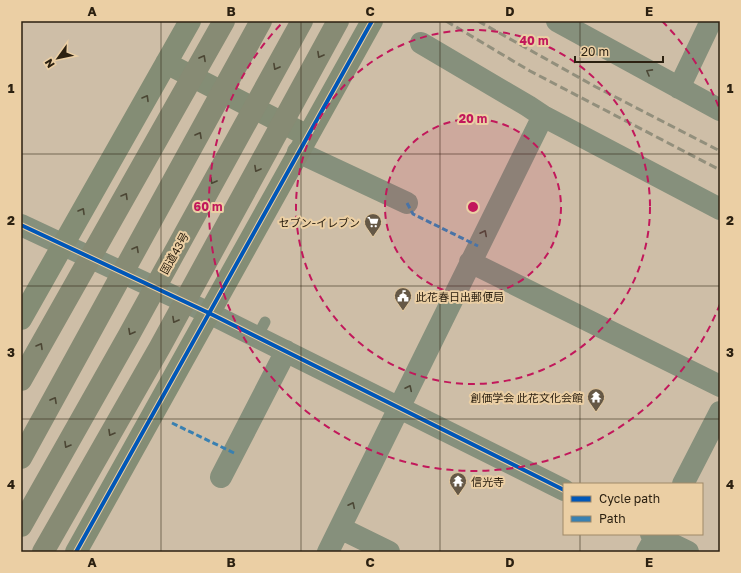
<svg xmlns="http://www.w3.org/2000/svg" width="741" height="573" font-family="'Golos Text','Noto Sans JP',sans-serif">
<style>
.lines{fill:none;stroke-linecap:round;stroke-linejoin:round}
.lane{stroke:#86907c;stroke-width:11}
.street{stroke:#86907c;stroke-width:22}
.secondary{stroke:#848d75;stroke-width:22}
.highway{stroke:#878b74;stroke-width:22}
.rail{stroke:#928f7c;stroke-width:3;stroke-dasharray:8 4;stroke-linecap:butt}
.quiet{stroke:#3980b1;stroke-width:3;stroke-dasharray:6 3;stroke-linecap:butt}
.cycleway-casing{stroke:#ebcfa4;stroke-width:6}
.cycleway{stroke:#0057b8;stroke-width:4}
.oneway{stroke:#4c4634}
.oneway2{stroke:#4c4836}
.oneway3{stroke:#4b4734}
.grid{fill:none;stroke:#2c2111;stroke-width:1;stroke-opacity:0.55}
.ring{fill:none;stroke:#c2185b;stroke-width:2;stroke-dasharray:7 5}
.labels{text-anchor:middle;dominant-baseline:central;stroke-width:4;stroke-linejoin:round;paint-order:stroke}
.poi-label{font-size:11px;fill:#2c2111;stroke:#ebcfa4;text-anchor:end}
.street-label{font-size:11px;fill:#2c2111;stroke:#ebcfa4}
.centre{fill:#c2185b;stroke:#ebcfa4;stroke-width:2}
.ring-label{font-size:12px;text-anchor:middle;font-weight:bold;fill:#c2185b;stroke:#ebcfa4;stroke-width:4;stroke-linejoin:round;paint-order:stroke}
.neatline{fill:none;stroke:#2c2111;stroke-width:1.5}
.grid-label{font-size:13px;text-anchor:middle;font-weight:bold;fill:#2c2111}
</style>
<rect width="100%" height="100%" fill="#cebea7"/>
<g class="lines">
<!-- lane -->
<path class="lane" d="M257 337 265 322"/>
<!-- street -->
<path class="street" d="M557 21 720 110
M421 43 528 106 543 116 720 209
M679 88 711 21
M298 152 407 203
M21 225 209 313 564 490
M470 262 720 386
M221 477 286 351
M683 484 720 412
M340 528 389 552
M651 534 688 552
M328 552 543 116
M647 552 657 534"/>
<!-- secondary -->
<path class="secondary" d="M166 63 308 136
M21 319 190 21
M76 552 372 21"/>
<!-- highway -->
<path class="highway" d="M21 380 224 21
M21 458 261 21
M21 526 129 335 302 21
M43 552 160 347 338 21"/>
<!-- rail -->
<path class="rail" d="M446 21 530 71 720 170
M478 21 596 87 720 151"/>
<!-- quiet -->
<path class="quiet" d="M407 203 413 214 478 246
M172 423 234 453"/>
<!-- cycleway casing -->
<g class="cycleway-casing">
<path id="cycleway" d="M21 225 209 313 564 490
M76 552 372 21"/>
</g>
<!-- cycleway -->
<use href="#cycleway" class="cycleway"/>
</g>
<!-- one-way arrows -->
<defs><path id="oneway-chevron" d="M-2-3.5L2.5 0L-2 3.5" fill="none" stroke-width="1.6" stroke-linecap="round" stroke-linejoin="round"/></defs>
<g class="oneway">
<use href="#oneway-chevron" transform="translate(320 55) rotate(119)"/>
<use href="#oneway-chevron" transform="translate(203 58) rotate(-61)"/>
<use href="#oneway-chevron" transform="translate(276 67) rotate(119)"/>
<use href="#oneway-chevron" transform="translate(199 135) rotate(-61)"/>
<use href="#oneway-chevron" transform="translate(257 169) rotate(119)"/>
<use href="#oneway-chevron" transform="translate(213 181) rotate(119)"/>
<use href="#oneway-chevron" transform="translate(125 196) rotate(-60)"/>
<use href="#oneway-chevron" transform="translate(136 249) rotate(-61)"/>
<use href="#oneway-chevron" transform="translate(175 320) rotate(119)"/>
<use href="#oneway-chevron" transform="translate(131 332) rotate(119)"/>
<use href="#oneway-chevron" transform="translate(40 346) rotate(-60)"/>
<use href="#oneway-chevron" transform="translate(54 400) rotate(-61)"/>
<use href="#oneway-chevron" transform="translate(111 433) rotate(120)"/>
<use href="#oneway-chevron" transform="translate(67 445) rotate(120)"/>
</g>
<g class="oneway2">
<use href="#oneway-chevron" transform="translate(649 72) rotate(-151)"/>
<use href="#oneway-chevron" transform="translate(484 233) rotate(-63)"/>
<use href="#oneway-chevron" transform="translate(409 388) rotate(-64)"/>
<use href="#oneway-chevron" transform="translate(352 505) rotate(-64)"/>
</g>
<g class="oneway3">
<use href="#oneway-chevron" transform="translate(146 98) rotate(-60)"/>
<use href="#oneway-chevron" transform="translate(82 211) rotate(-60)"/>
</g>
<!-- grid -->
<path class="grid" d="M161 21V552M301 21V552M440 21V552M580 21V484M21 154H720M21 286H720M21 419H720M580 534V552"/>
<!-- distance rings -->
<circle cx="473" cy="207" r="88" fill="#c2185b" fill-opacity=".12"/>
<g class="ring">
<circle cx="473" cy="207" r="88"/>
<circle cx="473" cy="207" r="177"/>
<path d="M720 304A265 265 0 1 1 284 21M662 21A265 265 0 0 1 720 110"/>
</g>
<!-- icons -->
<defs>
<g id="supermarket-pin" transform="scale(0.9)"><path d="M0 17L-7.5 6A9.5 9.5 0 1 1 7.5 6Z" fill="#655846" stroke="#ebcfa4"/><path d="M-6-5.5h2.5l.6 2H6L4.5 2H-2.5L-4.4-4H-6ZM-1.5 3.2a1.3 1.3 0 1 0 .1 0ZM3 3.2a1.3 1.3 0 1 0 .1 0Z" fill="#fff"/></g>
<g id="civic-pin" transform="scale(0.9)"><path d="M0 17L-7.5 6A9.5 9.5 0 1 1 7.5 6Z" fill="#655846" stroke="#ebcfa4"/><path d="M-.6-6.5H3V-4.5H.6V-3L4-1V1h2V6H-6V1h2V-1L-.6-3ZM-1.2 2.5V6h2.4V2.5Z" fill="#fff"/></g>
<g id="temple-pin" transform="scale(0.9)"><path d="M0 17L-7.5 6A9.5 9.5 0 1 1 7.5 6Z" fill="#655846" stroke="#ebcfa4"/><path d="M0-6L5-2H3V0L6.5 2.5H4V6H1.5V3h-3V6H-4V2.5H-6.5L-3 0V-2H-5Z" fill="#fff"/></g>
</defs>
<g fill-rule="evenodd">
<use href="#supermarket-pin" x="373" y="222"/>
<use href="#civic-pin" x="403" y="296"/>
<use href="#temple-pin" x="596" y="397"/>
<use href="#temple-pin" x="458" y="481"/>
</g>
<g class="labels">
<!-- poi labels -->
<g class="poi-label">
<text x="360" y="222">セブン-イレブン</text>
<text x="416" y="296" text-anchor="start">此花春日出郵便局</text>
<text x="583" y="397">創価学会 此花文化会館</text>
<text x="471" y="481" text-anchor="start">信光寺</text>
</g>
<!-- street labels -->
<g class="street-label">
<text transform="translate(174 253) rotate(-61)">国道43号</text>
</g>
</g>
<circle cx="473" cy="207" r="6" class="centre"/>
<g class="ring-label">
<text x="534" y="45">40 m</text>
<text x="473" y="123">20 m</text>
<text x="208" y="211">60 m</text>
</g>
<!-- border -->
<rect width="741" height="573" fill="none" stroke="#ebcfa4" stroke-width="44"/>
<!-- legend -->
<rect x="563" y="483" width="140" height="52" fill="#ebcfa4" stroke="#9f8969"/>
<rect x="571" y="496" width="20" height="6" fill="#0057b8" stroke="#9f8969"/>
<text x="599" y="503" font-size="12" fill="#2c2111">Cycle path</text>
<rect x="571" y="516" width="20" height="6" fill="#3980b1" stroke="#9f8969"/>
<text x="599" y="523" font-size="12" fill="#2c2111">Path</text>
<!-- north arrow -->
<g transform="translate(58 58) rotate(237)" stroke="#ebcfa4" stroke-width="3" paint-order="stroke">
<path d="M0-3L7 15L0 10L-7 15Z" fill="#2c2111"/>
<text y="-6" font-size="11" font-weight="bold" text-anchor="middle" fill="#2c2111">N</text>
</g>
<!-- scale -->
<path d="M575 56v6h88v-6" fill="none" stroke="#2c2111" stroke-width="2"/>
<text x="581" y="56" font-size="12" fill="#2c2111" stroke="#ebcfa4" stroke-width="3" paint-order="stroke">20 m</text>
<rect x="22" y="22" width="697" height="529" class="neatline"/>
<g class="grid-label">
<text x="92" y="16">A</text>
<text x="231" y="16">B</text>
<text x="370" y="16">C</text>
<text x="510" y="16">D</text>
<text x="649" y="16">E</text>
<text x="11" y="93">1</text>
<text x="730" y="93">1</text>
<text x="11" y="225">2</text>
<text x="730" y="225">2</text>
<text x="11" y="357">3</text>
<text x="730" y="357">3</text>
<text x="11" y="489">4</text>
<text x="730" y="489">4</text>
<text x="92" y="567">A</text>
<text x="231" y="567">B</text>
<text x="370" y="567">C</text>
<text x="510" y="567">D</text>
<text x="649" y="567">E</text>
</g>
</svg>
